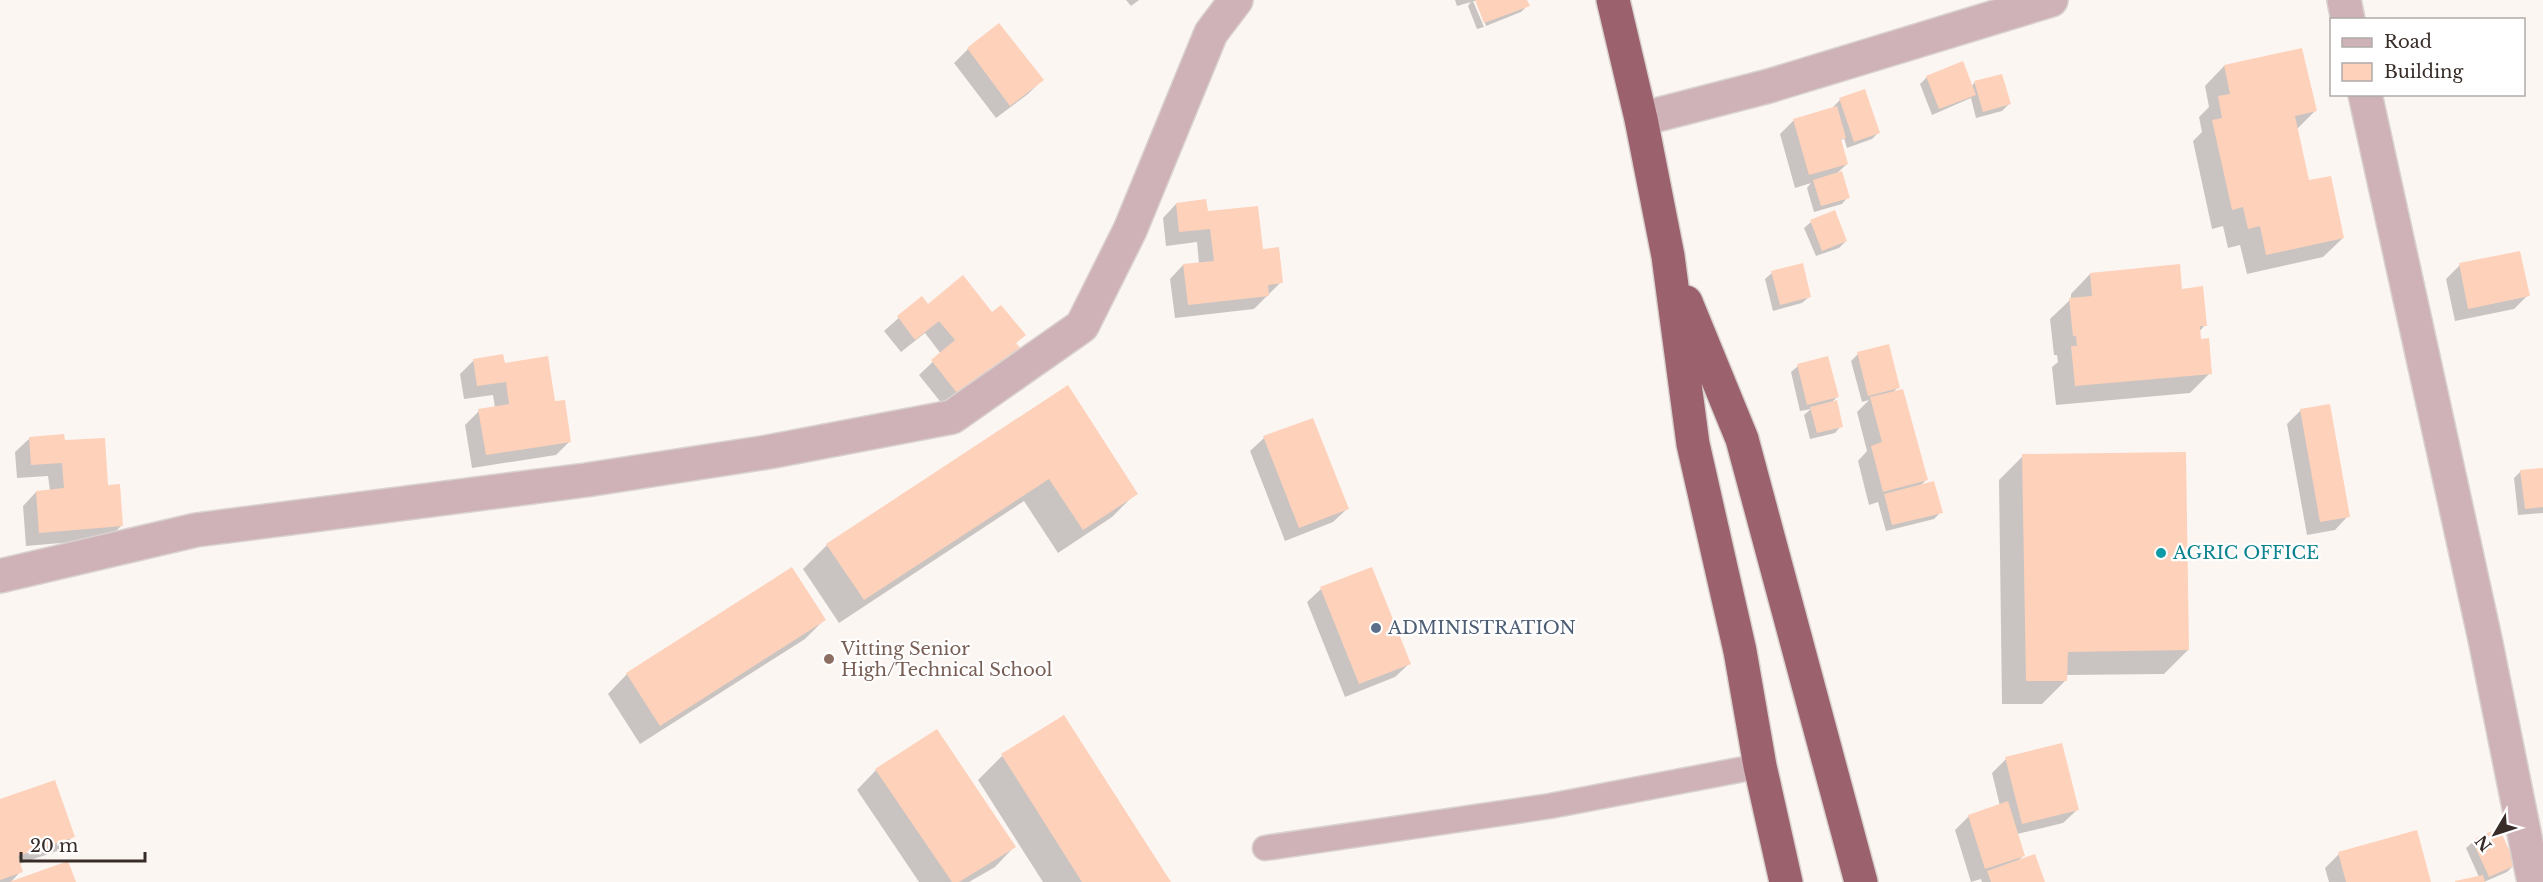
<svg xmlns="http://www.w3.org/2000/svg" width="2543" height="882" font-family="'Libre Baskerville',serif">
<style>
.shadow{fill:#0003}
.building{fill:#fed1ba}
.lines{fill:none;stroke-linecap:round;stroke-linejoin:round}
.lane-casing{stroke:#d9d2ce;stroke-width:27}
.street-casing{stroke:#d9d2ce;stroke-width:36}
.highway-casing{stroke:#d9d2ce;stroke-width:36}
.lane{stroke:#cfb2b7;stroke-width:24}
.street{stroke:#cfb2b7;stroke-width:33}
.highway{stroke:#9b626d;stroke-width:33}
.culture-dot{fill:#0f9aa8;stroke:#fff;stroke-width:2}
.service-dot{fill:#5c6f8a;stroke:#fff;stroke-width:2}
.education-dot{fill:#8d6e63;stroke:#fff;stroke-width:2}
.labels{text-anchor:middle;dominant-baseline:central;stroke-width:4.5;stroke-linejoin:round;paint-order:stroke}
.culture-label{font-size:18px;fill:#0d838f;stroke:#fff;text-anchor:start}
.service-label{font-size:18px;fill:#4e5e75;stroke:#fff;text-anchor:start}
.education-label{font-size:18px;fill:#785e54;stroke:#fff;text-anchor:start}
</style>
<rect width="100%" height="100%" fill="#fcf6f3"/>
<!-- shadow -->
<path class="shadow" d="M1126 0H1139L1131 6Z
M1455 0H1526L1528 5 1521 12 1486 26 1477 1H1473L1484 27 1477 29 1468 6 1471 2 1457 6Z
M999 25 1042 80 1028 94 996 118 954 63 968 49Z
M2224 66 2315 111 2296 130 2308 181 2343 238 2323 257 2247 274 2240 245 2228 248 2223 226 2212 229 2193 141 2202 132 2199 117 2209 107 2205 86Z
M1927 77 1971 87 1975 82 2009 104 2002 111 1976 118 1971 98 1932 115 1920 84Z
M1840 100 1879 132 1872 139 1847 148 1844 138 1840 141 1847 164 1836 174 1848 197 1842 204 1814 212 1807 188 1811 183 1795 188 1780 134 1794 120 1834 109 1833 107Z
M1176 204 1207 213 1262 250 1281 282 1254 309 1175 318 1170 279 1183 265 1199 264 1197 242 1166 246 1163 218Z
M1811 222 1846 241 1839 248 1816 256 1804 228Z
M2460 265 2528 295 2514 309 2455 321 2446 279Z
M1772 273 1809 297 1802 303 1773 311 1765 279Z
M2090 274 2205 325 2199 332 2210 373 2190 393 2056 405 2052 367 2058 362 2057 355H2054L2050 319 2071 299V294Z
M921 298 928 306 992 314 1024 335 947 410 919 375 941 354 925 333 901 352 884 331Z
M1858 354 1898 387 1893 393 1926 480 1919 487 1941 512 1934 519 1886 531 1878 502 1869 505 1858 461 1867 451 1857 412 1869 400 1862 402 1851 361Z
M474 360 554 402 570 441 556 455 472 468 465 425 479 411 495 408 493 395 464 399 460 374Z
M1798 366 1837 397 1830 404 1841 426 1835 433 1810 439 1804 415 1811 409 1800 411 1791 372Z
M1067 387 1136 493 1112 517 1058 553 1024 501 839 623 803 569 827 545Z
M2301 410 2348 516 2335 530 2307 535 2287 424Z
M1264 438 1347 509 1333 522 1285 541 1250 451Z
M29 439 63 442 107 486 122 525 108 539 26 546 23 506 36 492 50 491 48 476 17 478 15 452Z
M2023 456 2188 650 2164 674 2066 675V680L2042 704H2002L1999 480Z
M2543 469V513L2518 515 2514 478 2521 471Z
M1321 589 1409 664 1395 677 1345 697 1307 602Z
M824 620 805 639 640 744 608 694 627 674Z
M1002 756 1169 882H1043L978 780Z
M2006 759 2077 810 2063 823 2017 834 2024 855 2017 862 2043 882H1982L1981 879 1971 882 1955 830 1969 816 2000 806 1992 773Z
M876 770 1014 847 995 867 969 882H919L857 790Z
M0 800 73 836 60 850 19 864 21 871 11 882H0Z
M2473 842 2514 865 2507 872 2484 882H2458L2479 877 2466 848Z
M2339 854 2430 882H2329L2325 868Z"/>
<!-- building -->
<path class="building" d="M1475 0H1527L1530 6 1484 23Z
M999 23 1044 80 1010 106 967 48Z
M2302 48 2317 111 2295 116 2309 180 2331 176 2344 238 2266 255 2260 226 2248 229 2243 207 2232 210 2212 120 2222 118 2218 96 2230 94 2224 65Z
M1963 61 1976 95 1939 109 1926 76Z
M2002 74 2011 104 1983 112 1974 81Z
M1865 89 1880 133 1854 142 1839 98Z
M1837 106 1846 138 1841 139 1848 164 1809 175 1793 119Z
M1842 171 1850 198 1821 206 1813 180Z
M1206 199 1208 211 1258 206 1263 249 1279 247 1283 283 1268 285 1269 296 1188 305 1183 264 1214 261 1210 229 1179 232 1176 203Z
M1835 210 1847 241 1822 251 1810 220Z
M2520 251 2530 296 2468 309 2459 263Z
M1803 263 1811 297 1780 305 1771 271Z
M2180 264 2182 289 2203 286 2207 326H2200L2201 339 2209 338 2212 374 2075 386 2071 346H2077L2076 336H2073L2069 298 2092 296 2090 273Z
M963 275 992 312 1001 305 1026 335 1016 343 1022 350 961 398 931 360 955 340 939 321 915 340 897 316 922 296 928 304Z
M1889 344 1900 388 1868 396 1857 352Z
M503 354 505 363 548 356 555 401 565 400 571 442 486 455 478 409 509 404 506 382 477 386 473 359Z
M1828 356 1839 397 1807 405 1797 364Z
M1068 385 1138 494 1083 530 1049 479 864 600 826 544Z
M1903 389 1928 480 1883 492 1871 446 1882 442 1870 397Z
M1837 400 1843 427 1817 433 1810 407Z
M2330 404 2350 517 2320 522 2300 409Z
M1313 418 1349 509 1299 528 1263 436Z
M64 434 65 440 105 438 108 485 120 484 123 526 39 533 36 491 64 488 62 463 31 465 29 437Z
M2186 452 2189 650 2068 652 2067 681H2026L2022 454Z
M2543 468V507L2525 509 2520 470Z
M1934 481 1943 513 1892 525 1884 494Z
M792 567 826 620 660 726 626 673Z
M1372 567 1411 664 1359 684 1320 587Z
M1064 715 1171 882H1082L1001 754Z
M937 729 1016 847 959 882H952L875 769Z
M2062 743 2079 810 2022 824 2005 757Z
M55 780 75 837 18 856 23 872 0 880V799Z
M2008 801 2025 856 1985 869 1968 815Z
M2499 828 2516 865 2489 877 2472 840Z
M2417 830 2431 882H2346L2338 852Z
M2035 854 2045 882H1991L1987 871Z
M68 861 76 882H9Z
M2483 875 2485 882H2455V881Z"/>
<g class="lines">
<!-- lane casing -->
<g class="lane-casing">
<path id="lane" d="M1265 848 1550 806 1760 766"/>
</g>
<!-- street casing -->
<g class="street-casing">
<path id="street" d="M2344 0 2348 20
M2365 94 2485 639 2534 882
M1641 119 1769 86 2051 0
M0 576 196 530 586 480 768 452 952 417 1082 326 1130 230 1211 33 1236 0"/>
</g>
<!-- highway casing -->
<g class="highway-casing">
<path id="highway" d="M1613 0 1641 119 1668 256 1693 444 1740 651 1760 766 1786 882
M1686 302 1742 439 1861 882"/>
</g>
<!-- lane -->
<use href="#lane" class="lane"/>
<!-- street -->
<use href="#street" class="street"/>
<!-- highway -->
<use href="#highway" class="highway"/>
</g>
<!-- markers -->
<circle class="culture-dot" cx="2161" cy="553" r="6"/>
<circle class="service-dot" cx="1376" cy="628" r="6"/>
<circle class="education-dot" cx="829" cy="659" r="6"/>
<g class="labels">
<!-- culture labels -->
<g class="culture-label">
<text x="2173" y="553">AGRIC OFFICE</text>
</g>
<!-- service labels -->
<g class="service-label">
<text x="1388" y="628">ADMINISTRATION</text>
</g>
<!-- education labels -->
<g class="education-label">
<text x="841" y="649">Vitting Senior<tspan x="841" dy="21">High/Technical School</tspan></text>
</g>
</g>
<!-- legend -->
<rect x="2330" y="18" width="195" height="78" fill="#ffffff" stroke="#afaba9" stroke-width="1.5"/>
<rect x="2342" y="38" width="30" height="9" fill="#cfb2b7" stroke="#afaba9" stroke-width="1.5"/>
<text x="2384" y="48" font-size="18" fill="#372c27">Road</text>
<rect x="2342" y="63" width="30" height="18" fill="#fed1ba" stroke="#afaba9" stroke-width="1.5"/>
<text x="2384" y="78" font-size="18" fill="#372c27">Building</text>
<!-- north arrow -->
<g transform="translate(2495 834) rotate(231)" stroke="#ffffff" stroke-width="4.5" paint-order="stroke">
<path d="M0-4.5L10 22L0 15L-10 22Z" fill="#372c27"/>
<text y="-9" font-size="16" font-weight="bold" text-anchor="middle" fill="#372c27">N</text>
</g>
<!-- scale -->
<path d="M21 852v9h124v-9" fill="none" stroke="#372c27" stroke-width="3"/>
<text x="30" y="852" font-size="18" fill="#372c27" stroke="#ffffff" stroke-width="4.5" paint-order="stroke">20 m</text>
</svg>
